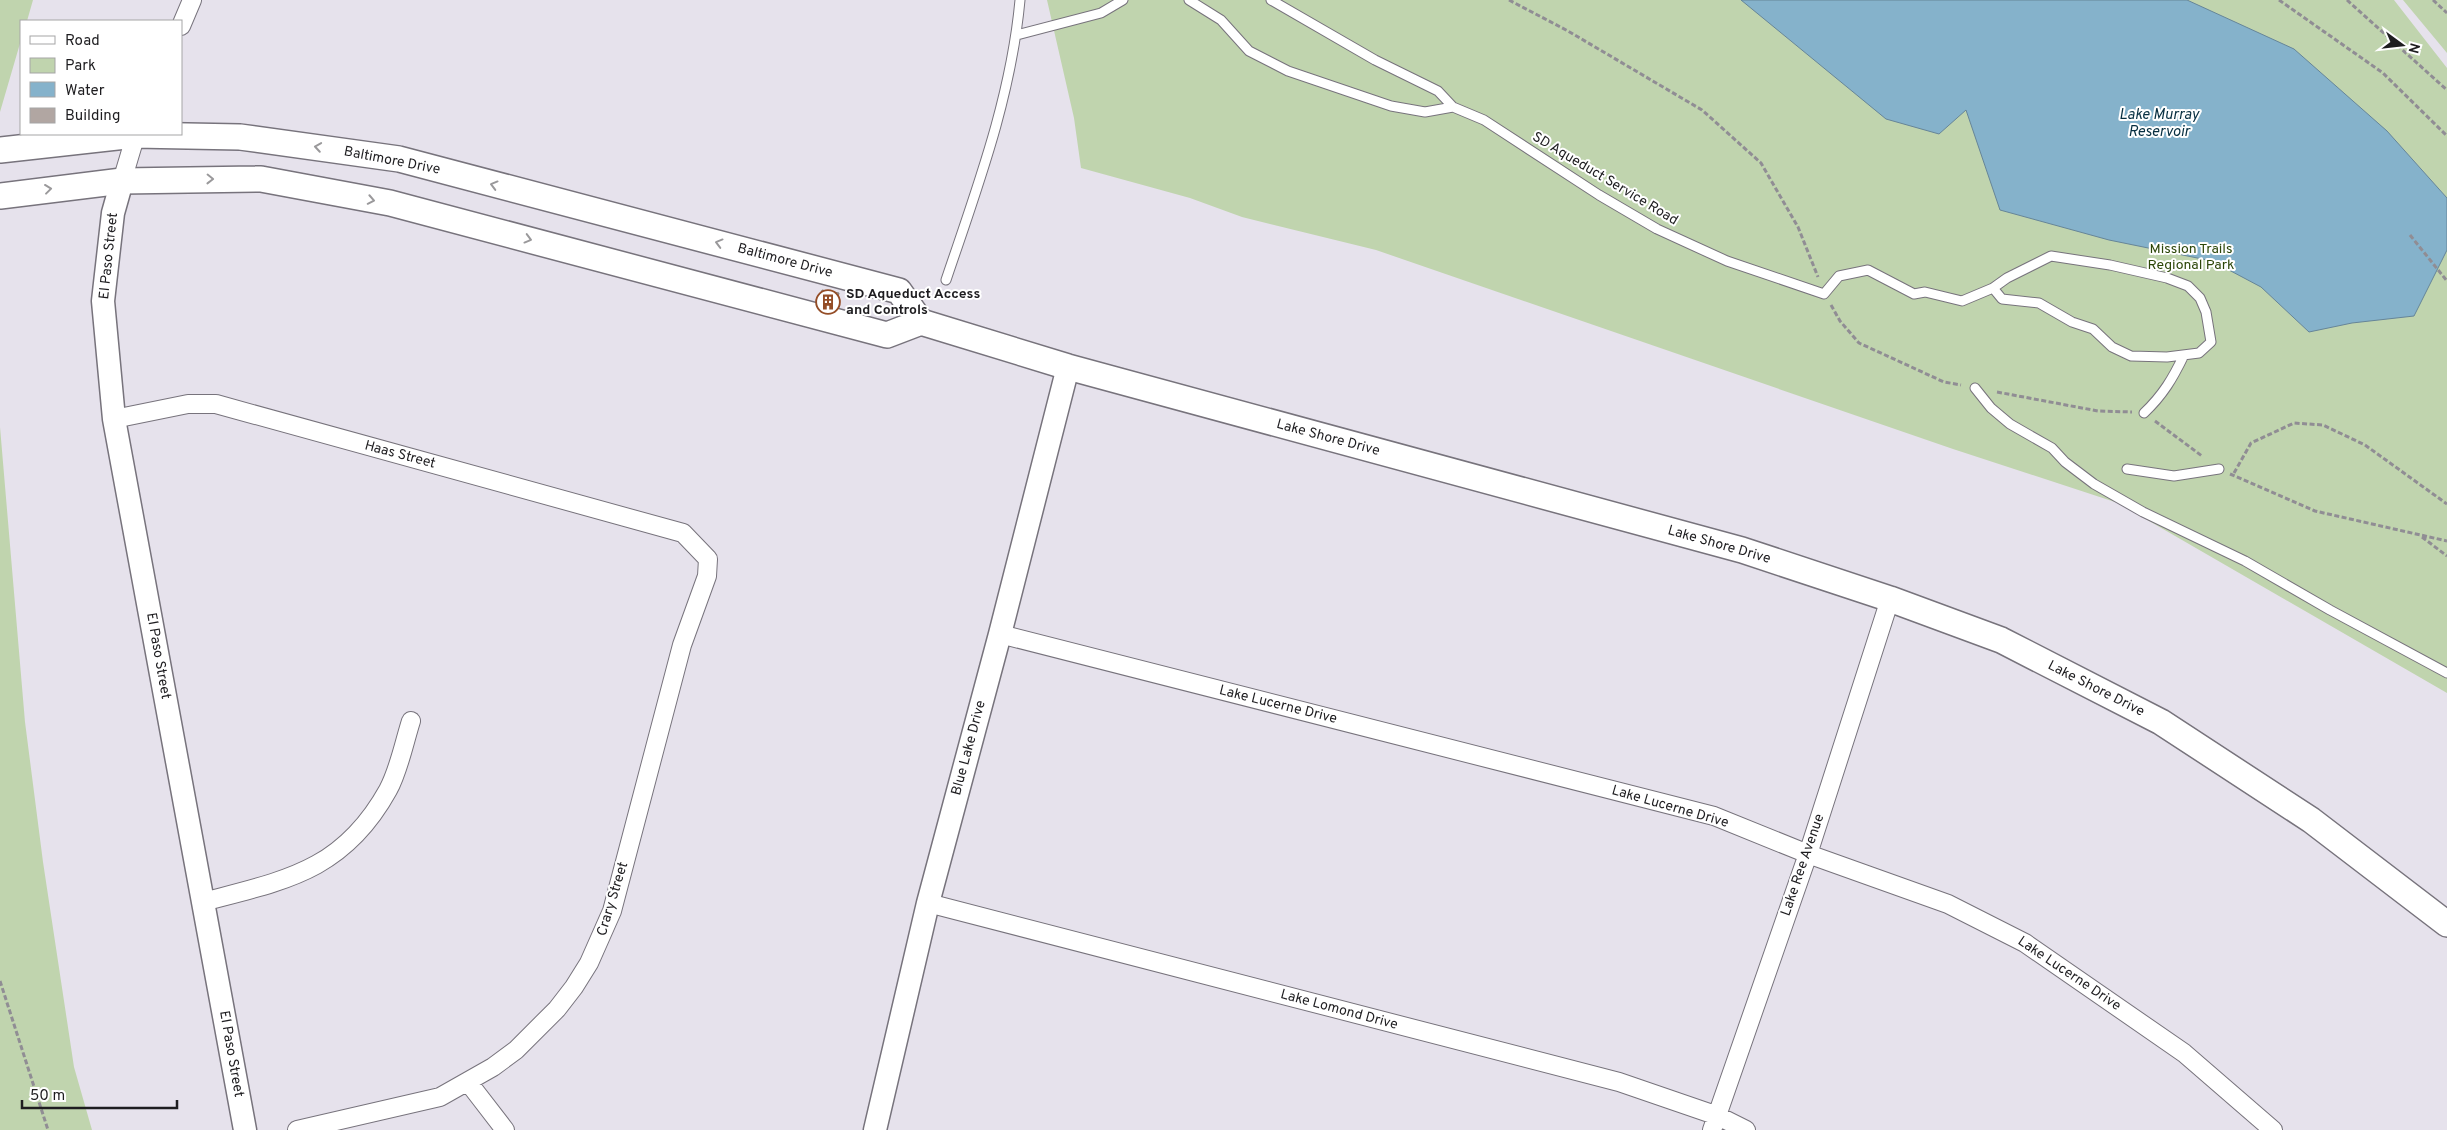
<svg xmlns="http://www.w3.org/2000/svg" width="2447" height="1130" font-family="Overpass,sans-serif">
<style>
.green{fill:#c0d4ae}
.water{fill:#85b2cb;stroke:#668598}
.building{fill:#b1a6a2;stroke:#867c78}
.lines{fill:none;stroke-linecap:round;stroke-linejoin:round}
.service-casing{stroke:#77737c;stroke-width:11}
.minor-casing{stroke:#77737c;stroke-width:20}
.tertiary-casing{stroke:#77737c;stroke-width:25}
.secondary-casing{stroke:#77737c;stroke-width:28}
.path{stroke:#908d94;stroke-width:3;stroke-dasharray:5 2.5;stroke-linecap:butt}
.service{stroke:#fff;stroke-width:9}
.minor{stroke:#fff;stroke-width:18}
.tertiary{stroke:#fff;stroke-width:22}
.secondary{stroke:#fff;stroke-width:25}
.oneway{stroke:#9a999b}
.labels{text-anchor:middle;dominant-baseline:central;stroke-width:4;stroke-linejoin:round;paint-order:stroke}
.street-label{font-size:14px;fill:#1e1d20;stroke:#fff}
.park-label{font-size:14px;fill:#2c4608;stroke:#fff}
.poi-label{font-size:14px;font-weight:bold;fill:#1e1d20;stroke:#fff;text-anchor:start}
.water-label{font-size:15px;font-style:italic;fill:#072f41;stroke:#fff}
</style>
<rect width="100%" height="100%" fill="#e6e2ec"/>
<!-- green -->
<path class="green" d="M0 0H33L27 21H21V40L0 112Z
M1047 0H2394L2447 68V693L2118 503 1953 449 1376 250 1242 217 1190 198 1081 168 1074 118Z
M2403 0H2447V53Z
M0 427 25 722 43 862 74 1067 92 1130H0Z"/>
<!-- water -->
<path class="water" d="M1741 0H2187L2294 49 2387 131 2447 198V250L2414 316 2352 323 2309 332 2261 287 2212 261 2109 240 2000 210 1966 110 1939 134 1886 119Z"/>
<!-- building -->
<path class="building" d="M822 290 839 293 836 306 819 302Z"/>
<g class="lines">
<!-- service casing -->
<g class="service-casing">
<path id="service" d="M1189 0 1221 20 1249 51 1288 71 1391 106 1425 112 1453 107
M1271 0 1375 60 1438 91 1453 107 1484 120 1599 195 1657 229 1727 261 1824 294 1839 276 1868 270 1914 294 1925 292 1962 301 1993 288 2007 278 2051 256 2110 265 2167 278 2188 286 2200 298 2206 312 2211 342 2199 353 2167 357 2131 356 2112 347 2093 329 2072 322 2039 303 2002 299 1993 288
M1017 35 1101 13 1123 0
M946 280C977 188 1011 98 1020 0
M1975 388 1991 408 2010 424 2052 448 2065 462 2094 484 2143 512 2245 561 2330 610 2447 673
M2144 413C2163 395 2173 378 2184 355
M2127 469 2174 476 2219 469"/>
</g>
<!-- minor casing -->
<g class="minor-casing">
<path id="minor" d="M181 26 192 0
M122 181 136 134
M114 419 188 404H216L683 533 708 559 707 576 682 645 612 911 589 963 574 987 557 1009 516 1050 493 1067 440 1097 297 1130
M1000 634 1714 816 1808 854 1948 904 2025 943 2184 1053 2273 1130
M203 902C286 880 343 871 388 790 399 770 404 743 411 721
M928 903 1619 1082 1718 1116 1746 1130
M468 1082 505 1130
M1712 1130 1808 854 1890 599"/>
</g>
<!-- tertiary casing -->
<g class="tertiary-casing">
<path id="tertiary" d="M122 181 113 213 103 301 114 419 245 1130
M875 1130 928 903 1000 634 1068 367"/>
</g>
<!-- secondary casing -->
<g class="secondary-casing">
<path id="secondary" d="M0 150 135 135 240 137 399 159 899 291 921 322
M0 196 122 181 261 179 390 203 887 335 921 322
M921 322 1068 367 1742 550 1890 599 2001 640 2161 722 2311 820 2447 924"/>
</g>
<!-- path -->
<path class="path" d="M1509 0 1568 31 1702 110 1761 163 1798 227 1818 277
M2279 0 2383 73 2447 136
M2347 0 2447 90
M2433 0 2447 13
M2410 235 2447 281
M1831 305 1840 321 1859 343 1944 382 1961 385
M1997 392 2098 411 2132 412
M2155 421 2202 456
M2234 473 2251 443 2294 423 2323 425 2365 445 2447 504
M2230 474 2315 511 2447 541
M2422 537 2447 556
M0 981 48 1130"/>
<!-- service -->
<use href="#service" class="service"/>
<!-- minor -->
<use href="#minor" class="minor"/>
<!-- tertiary -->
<use href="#tertiary" class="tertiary"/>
<!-- secondary -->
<use href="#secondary" class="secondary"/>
</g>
<!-- one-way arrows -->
<defs><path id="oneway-chevron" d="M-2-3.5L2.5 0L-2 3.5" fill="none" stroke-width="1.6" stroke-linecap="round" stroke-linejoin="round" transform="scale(1.25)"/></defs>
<g class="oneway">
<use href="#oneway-chevron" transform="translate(318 147) rotate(-171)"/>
<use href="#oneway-chevron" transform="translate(210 179) rotate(1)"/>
<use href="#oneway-chevron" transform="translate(494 185) rotate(-165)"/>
<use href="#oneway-chevron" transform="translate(48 189) rotate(-7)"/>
<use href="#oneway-chevron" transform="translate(371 200) rotate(11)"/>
<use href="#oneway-chevron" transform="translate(528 239) rotate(15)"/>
<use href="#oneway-chevron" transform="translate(719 243) rotate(-165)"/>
</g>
<!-- icons -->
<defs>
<g id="building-ring" transform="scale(1.25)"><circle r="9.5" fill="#fff" stroke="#944d27" stroke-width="1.5"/><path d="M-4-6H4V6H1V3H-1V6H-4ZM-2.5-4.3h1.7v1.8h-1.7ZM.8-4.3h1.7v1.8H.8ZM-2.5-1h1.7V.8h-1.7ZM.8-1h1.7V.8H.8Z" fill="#944d27"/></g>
</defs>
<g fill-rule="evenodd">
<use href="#building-ring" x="828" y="302"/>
</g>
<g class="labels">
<!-- street labels -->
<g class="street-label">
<text transform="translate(392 161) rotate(11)">Baltimore Drive</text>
<text transform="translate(1605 179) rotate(31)">SD Aqueduct Service Road</text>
<text transform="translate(109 256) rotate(-84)">El Paso Street</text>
<text transform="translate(785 261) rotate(15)">Baltimore Drive</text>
<text transform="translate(1328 438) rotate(15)">Lake Shore Drive</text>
<text transform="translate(400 455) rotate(15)">Haas Street</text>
<text transform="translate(1719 545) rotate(16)">Lake Shore Drive</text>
<text transform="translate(158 656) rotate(80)">El Paso Street</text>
<text transform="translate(2096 689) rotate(27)">Lake Shore Drive</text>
<text transform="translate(1278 705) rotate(14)">Lake Lucerne Drive</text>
<text transform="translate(969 748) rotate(-75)">Blue Lake Drive</text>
<text transform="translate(1670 807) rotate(16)">Lake Lucerne Drive</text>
<text transform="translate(1803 865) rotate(-71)">Lake Ree Avenue</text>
<text transform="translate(613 899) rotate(-73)">Crary Street</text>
<text transform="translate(2069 974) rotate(34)">Lake Lucerne Drive</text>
<text transform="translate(1339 1010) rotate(15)">Lake Lomond Drive</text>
<text transform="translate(231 1054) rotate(80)">El Paso Street</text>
</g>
<!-- park labels -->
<g class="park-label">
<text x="2191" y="249">Mission Trails<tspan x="2191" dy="16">Regional Park</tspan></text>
</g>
<!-- poi labels -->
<g class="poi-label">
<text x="846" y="294">SD Aqueduct Access<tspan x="846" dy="16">and Controls</tspan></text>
</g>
<!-- water labels -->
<g class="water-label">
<text x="2159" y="115">Lake Murray<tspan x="2159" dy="17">Reservoir</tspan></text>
</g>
</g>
<!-- legend -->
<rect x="20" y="20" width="162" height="115" fill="#ffffff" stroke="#a5a5a6"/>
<rect x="30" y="36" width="25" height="8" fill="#ffffff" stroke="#a5a5a6"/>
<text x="65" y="45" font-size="15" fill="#1e1d20">Road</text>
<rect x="30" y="58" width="25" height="15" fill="#c0d4ae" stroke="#a5a5a6"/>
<text x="65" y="70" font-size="15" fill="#1e1d20">Park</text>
<rect x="30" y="82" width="25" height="15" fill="#85b2cb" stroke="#a5a5a6"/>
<text x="65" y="95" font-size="15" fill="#1e1d20">Water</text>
<rect x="30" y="108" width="25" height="15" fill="#b1a6a2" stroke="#a5a5a6"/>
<text x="65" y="120" font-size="15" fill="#1e1d20">Building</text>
<!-- north arrow -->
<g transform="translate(2402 45) rotate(105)" stroke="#ffffff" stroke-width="4" paint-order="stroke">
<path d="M0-4L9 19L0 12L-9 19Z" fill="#1e1d20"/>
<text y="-8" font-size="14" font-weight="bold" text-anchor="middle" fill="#1e1d20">N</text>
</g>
<!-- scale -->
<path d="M22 1100v8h155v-8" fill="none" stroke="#1e1d20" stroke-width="2.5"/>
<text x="30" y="1100" font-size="15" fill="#1e1d20" stroke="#ffffff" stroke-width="4" paint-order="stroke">50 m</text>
</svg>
